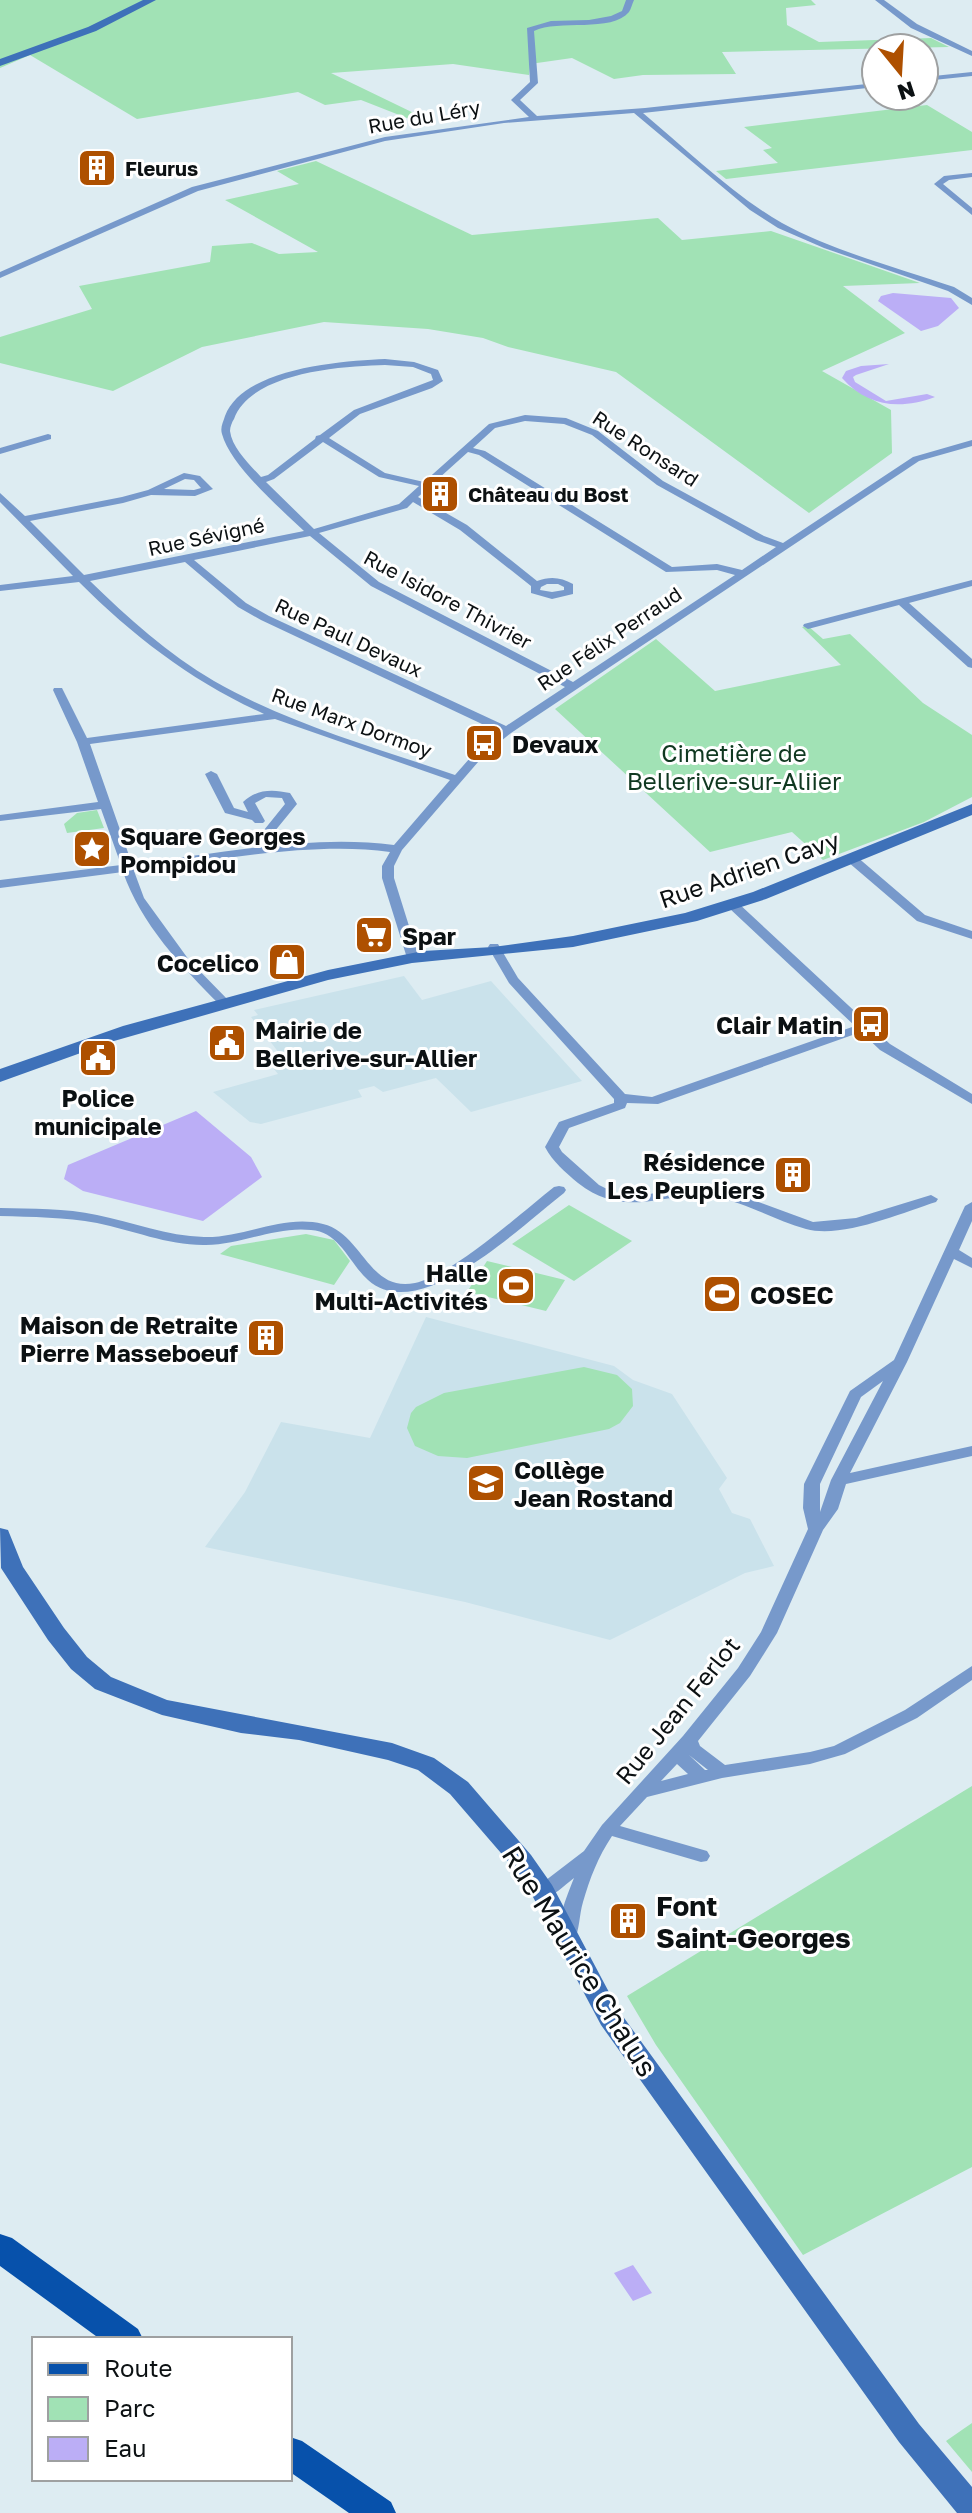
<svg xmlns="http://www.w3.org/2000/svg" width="972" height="2513" font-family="'Golos Text',sans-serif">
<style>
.built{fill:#cae2eb}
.green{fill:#a1e2b5}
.water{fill:#bbaef6}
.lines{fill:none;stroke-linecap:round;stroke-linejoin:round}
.street{fill:#7799cb;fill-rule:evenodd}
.secondary{fill:#3e71b9;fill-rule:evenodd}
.primary{fill:#0751ab;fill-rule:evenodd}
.labels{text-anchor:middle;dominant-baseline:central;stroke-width:6;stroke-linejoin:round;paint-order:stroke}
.far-street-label{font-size:20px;fill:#0c1113;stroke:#fff}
.far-poi-label{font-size:20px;font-weight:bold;fill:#0c1113;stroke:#fff;text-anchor:start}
.poi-label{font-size:24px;font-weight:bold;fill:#0c1113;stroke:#fff;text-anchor:start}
.park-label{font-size:24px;fill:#103820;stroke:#fff}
.street-label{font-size:24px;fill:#0c1113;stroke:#fff}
.near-poi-label{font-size:28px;font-weight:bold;fill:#0c1113;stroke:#fff;text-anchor:start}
.near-street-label{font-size:28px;fill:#0c1113;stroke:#fff}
</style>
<rect width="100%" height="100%" fill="#ddecf2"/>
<!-- built -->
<path class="built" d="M404 976 422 1000 491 981 582 1081 471 1112 436 1078 383 1092 374 1086 358 1090 362 1097 261 1124 250 1122 213 1092 278 1074 269 1063 283 1058 251 1017 258 1015 254 1010Z
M426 1317 614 1366 633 1380 672 1394 727 1478 719 1489 732 1513 750 1519 774 1566 745 1573 610 1640 465 1602 205 1547 245 1492 281 1422 370 1438Z"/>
<!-- green -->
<path class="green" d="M0 0H811L816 5 786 8 787 25 819 42 931 38 949 47 722 52 736 74 643 75 614 79 572 58 530 64 529 75 453 64 331 73 422 117 412 120 361 100 325 105 298 92 137 119 30 55 0 68Z
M927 105 972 132V150L726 179 716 171 778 163 763 150 772 148 744 127Z
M316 161 472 235 658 218 682 240 771 231 920 283 843 286 905 333 822 371 891 410 892 453 809 513 616 372 508 347 483 338 428 329 324 322 202 347 113 391 0 363V337L92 309 79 286 210 262 212 246 252 243 279 254 318 252 225 200 299 184 277 171Z
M808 626 823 639 850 634 923 703 972 735V797L924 822 823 860 792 832 710 852 555 709 656 639 715 691 841 665 802 627Z
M97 810 104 828 67 833 64 824 77 813Z
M569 1205 632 1241 574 1281 512 1244Z
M306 1234 334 1240 350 1261 334 1285 220 1254 231 1246Z
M487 1261 565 1280 546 1311 467 1292Z
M584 1367 617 1375 632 1389 633 1406 620 1423 609 1429 467 1458 438 1456 415 1446 407 1428 411 1413 416 1407 444 1393Z
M972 1786V2167L803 2255 656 2045 627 1996Z
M972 2423V2472L946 2441Z"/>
<!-- water -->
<path class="water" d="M893 293 951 298 959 308 938 326 921 331 878 301 881 296Z
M889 364 856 375 853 377 855 382 886 401 927 394 935 397C900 410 868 407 842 378L846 371 861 366Z
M196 1111 251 1157 262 1177 203 1221 83 1191 64 1179 68 1165Z
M633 2265 652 2293 633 2301 614 2273Z"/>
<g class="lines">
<!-- street -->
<path class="street" d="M626 0H634C632 4 631 9 629 12 612 33 558 19 534 31L538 83 520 100 537 116 645 108 876 83V87L643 113C686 149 733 195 782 223 830 250 901 269 954 287L972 298V305L948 291 824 248 778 228 750 210 634 113 504 123 385 141 198 191 0 278V272L192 187 385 137 529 117 511 100 530 82 527 28 551 21 589 20 611 16 622 11Z
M875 0H884L917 24 972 51V56L911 28Z
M972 72V76L924 81V77Z
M972 173V177L949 180 943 184 972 208V215L934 184 944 176Z
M385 359 414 362 438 370 443 381 432 388 360 414 329 438 385 473 424 482 489 424 525 415 566 418 598 431 663 481 764 536 783 543 913 457 972 440V446L919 461 511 733 485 754 402 850 394 866V878L419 958 417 961H409L407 958 382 878V866L390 852C312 841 213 861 134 871L144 898 189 960 230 1002 228 1005H220C181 966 141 924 123 872L0 888V880L121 865 101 809 0 821V815L98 802 77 742 53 690 54 688H62L87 738 264 714C193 682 134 637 79 582L0 591V585L73 576 0 502V493L25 516 122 497 148 490 184 473 200 476 213 489 195 496 151 495 123 503 30 521 84 575 304 531C280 508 230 465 222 434 220 427 223 423 225 416 243 368 341 361 385 359ZM385 365 413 367 431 374 433 380 354 410 320 435 316 436 315 439 268 475 261 477C250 465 232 448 230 431 230 427 232 422 234 419 251 372 343 366 385 365ZM525 421 564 424 592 435 657 485 756 540 776 547 742 570 717 564 672 567 485 451 473 448 495 428ZM323 442 379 477 419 486 399 504 314 529 266 482 274 479ZM468 452 479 455 666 572 717 570 735 575 573 682 379 582 319 533 407 508 413 502 460 530 531 586V593L552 599 573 594V584C561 577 550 576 537 581L467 525 418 497ZM185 479 194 480 201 488 194 490 164 489ZM310 536 371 586 565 687 506 726 269 616 246 603 194 560ZM185 562 238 607 261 620 499 732 477 750 455 775C374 747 289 724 214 681 168 654 128 618 90 581ZM547 584H558L564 587V590L552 592 540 590 541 587ZM275 719 450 780 394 845C310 834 216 854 132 864L90 744Z
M48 434 51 435V439L0 454V448Z
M972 580V586L909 603 972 659V668L968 667 899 605 808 629 803 626 804 624Z
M211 771 217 774 234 808 248 812 243 802C257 789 272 789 290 793L297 804 270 837H262L260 835 285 804 282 798 266 797 255 803 265 821 263 823H255L252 820 225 813 205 774Z
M852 855 856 856 925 915 972 931V939L917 921 848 862 846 859Z
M733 901 737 902 890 1044 972 1094V1104L880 1050 861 1032 658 1104 627 1103 625 1108 569 1128 559 1147 562 1152 599 1185 615 1193 642 1195 692 1188 711 1189 753 1200 813 1222 856 1218 931 1195 938 1199 936 1202C901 1213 842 1239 806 1229 774 1220 746 1202 713 1197 661 1190 627 1221 578 1183 565 1172 553 1162 545 1147L559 1122 614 1103V1099L509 983 488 947 490 944H498L518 978 625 1094 652 1097 855 1026 729 908 727 905Z
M559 1186 564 1187 566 1190 564 1193C523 1224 420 1327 368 1280 349 1263 340 1232 311 1230 274 1226 240 1246 203 1245 167 1245 132 1230 97 1223 65 1217 32 1217 0 1216V1208C32 1209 65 1208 97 1215 132 1222 167 1236 204 1237 244 1238 283 1214 323 1224 362 1233 369 1293 415 1283 453 1275 521 1213 554 1187Z
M972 1202V1221L959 1250 972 1258V1268L954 1259 907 1362 850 1473 972 1446V1456L846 1484 838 1509 823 1530 777 1633 750 1676 698 1741 700 1746 725 1765 810 1752 834 1746 905 1710 972 1666V1680L917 1718 845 1754 810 1764 722 1778 647 1797 620 1826 707 1851 710 1856 707 1861 701 1862 612 1836C598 1857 590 1878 583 1902 579 1915 580 1929 574 1941L568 1943 562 1941C555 1922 567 1896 574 1878 563 1886 551 1901 537 1897L534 1892 537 1887 584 1851 602 1825 683 1736 738 1668 761 1632 808 1529 803 1508 804 1484 850 1391 894 1360 965 1206ZM883 1381 831 1480 820 1512V1484L861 1397ZM689 1755 708 1770H705ZM677 1764 688 1774 661 1781Z"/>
<!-- secondary -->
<path class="secondary" d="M143 0H156L96 31 0 66V59L88 27Z
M972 804V815L766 899 697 921 573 947 412 963 328 980 114 1041 0 1082V1069L123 1026 328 970 423 951 493 947 573 936 685 913 753 892Z
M0 1528 8 1530 23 1567 64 1628 87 1657 111 1677 167 1700 392 1743 434 1758 468 1782 531 1855 552 1885 619 2011 919 2424 972 2487V2513H957L899 2442 601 2025 533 1897 513 1867 450 1794 418 1770 388 1760 299 1740 241 1733 162 1715 95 1689 71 1669 48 1640 1 1568Z"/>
<!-- primary -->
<path class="primary" d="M0 2234 12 2238 138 2329 143 2339H100L0 2266Z
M290 2437 302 2441 391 2502 396 2513H349L290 2472Z"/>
</g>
<!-- icons -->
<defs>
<g id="building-square" transform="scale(2)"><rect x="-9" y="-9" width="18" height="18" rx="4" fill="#ae5000" stroke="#fff"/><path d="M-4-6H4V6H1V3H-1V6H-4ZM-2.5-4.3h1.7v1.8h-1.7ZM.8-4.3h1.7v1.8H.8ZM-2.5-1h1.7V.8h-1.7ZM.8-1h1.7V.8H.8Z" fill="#fff"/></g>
<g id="bus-square" transform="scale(2)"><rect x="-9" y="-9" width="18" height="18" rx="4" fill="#ae5000" stroke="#fff"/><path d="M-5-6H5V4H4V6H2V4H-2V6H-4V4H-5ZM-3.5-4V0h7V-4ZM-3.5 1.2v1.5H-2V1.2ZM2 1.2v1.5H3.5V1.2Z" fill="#fff"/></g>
<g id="sight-square" transform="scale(2)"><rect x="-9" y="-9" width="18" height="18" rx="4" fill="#ae5000" stroke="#fff"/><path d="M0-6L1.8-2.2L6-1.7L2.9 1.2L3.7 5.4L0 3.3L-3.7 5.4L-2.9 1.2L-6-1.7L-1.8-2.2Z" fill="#fff"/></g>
<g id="supermarket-square" transform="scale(2)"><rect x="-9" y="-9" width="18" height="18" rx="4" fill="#ae5000" stroke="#fff"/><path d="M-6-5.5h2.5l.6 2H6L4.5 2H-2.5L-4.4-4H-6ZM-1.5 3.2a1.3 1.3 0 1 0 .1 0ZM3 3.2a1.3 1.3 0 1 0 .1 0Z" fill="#fff"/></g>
<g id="shop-square" transform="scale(2)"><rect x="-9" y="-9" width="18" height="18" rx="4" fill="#ae5000" stroke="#fff"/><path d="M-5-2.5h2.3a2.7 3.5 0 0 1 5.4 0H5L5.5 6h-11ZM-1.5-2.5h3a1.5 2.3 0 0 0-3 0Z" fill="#fff"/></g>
<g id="civic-square" transform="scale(2)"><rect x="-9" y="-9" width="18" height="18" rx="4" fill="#ae5000" stroke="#fff"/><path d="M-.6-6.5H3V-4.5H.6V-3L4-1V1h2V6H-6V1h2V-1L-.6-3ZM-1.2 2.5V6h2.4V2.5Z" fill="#fff"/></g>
<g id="stadium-square" transform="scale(2)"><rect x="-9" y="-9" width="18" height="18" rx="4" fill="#ae5000" stroke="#fff"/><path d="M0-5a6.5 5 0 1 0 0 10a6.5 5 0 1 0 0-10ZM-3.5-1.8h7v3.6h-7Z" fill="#fff"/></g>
<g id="school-square" transform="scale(2)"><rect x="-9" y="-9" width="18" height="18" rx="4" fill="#ae5000" stroke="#fff"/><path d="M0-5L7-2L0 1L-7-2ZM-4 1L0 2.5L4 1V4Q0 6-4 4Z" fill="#fff"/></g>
</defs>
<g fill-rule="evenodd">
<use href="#building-square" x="97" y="168"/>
<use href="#building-square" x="440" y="494"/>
<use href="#bus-square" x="484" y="743"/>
<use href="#sight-square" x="92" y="849"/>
<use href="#supermarket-square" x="374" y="935"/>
<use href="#shop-square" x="287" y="962"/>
<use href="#bus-square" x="871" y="1024"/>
<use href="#civic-square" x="227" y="1043"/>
<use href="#civic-square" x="98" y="1058"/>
<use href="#building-square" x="793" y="1175"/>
<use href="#stadium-square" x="516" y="1286"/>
<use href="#stadium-square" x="722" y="1294"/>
<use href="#building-square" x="266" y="1338"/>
<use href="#school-square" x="486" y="1483"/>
<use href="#building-square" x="628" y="1921"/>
</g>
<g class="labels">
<!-- far-street labels -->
<g class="far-street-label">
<text transform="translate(424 116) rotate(-10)">Rue du Léry</text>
<text transform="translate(646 448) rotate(33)">Rue Ronsard</text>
<text transform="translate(206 536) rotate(-12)">Rue Sévigné</text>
<text transform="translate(448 599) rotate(28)">Rue Isidore Thivrier</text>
<text transform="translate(349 637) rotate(25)">Rue Paul Devaux</text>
<text transform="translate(609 638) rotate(-34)">Rue Félix Perraud</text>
<text transform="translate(352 722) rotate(20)">Rue Marx Dormoy</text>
</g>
<!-- far-poi labels -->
<g class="far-poi-label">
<text x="125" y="168">Fleurus</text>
<text x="468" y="494">Château du Bost</text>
</g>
<!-- poi labels -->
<g class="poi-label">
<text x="512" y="743">Devaux</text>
<text x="120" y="835">Square Georges<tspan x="120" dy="28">Pompidou</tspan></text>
<text x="402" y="935">Spar</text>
<text x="259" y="962" text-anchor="end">Cocelico</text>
<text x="843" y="1024" text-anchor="end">Clair Matin</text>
<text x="255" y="1029">Mairie de<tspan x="255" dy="28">Bellerive-sur-Allier</tspan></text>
<text x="98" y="1097" text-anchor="middle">Police<tspan x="98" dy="28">municipale</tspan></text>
<text x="765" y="1161" text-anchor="end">Résidence<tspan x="765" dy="28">Les Peupliers</tspan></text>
<text x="488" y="1272" text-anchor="end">Halle<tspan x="488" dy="28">Multi-Activités</tspan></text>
<text x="750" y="1294">COSEC</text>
<text x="238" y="1324" text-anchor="end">Maison de Retraite<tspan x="238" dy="28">Pierre Masseboeuf</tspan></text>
<text x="514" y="1469">Collège<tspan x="514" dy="28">Jean Rostand</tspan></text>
</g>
<!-- park labels -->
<g class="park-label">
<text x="734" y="752">Cimetière de<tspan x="734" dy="28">Bellerive-sur-Aliier</tspan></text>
</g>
<!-- street labels -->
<g class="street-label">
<text transform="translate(749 869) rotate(-19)">Rue Adrien Cavy</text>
<text transform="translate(677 1710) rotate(-51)">Rue Jean Ferlot</text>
</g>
<!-- near-poi labels -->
<g class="near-poi-label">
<text x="656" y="1905">Font<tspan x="656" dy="32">Saint-Georges</tspan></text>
</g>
<!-- near-street labels -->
<g class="near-street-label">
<text transform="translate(580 1961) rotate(58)">Rue Maurice Chalus</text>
</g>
</g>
<!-- legend -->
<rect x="32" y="2337" width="260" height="144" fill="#ffffff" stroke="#9ea0a1" stroke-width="2"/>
<rect x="48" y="2363" width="40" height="12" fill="#0751ab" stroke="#9ea0a1" stroke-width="2"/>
<text x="104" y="2377" font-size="24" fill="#0c1113">Route</text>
<rect x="48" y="2397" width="40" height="24" fill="#a1e2b5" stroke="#9ea0a1" stroke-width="2"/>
<text x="104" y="2417" font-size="24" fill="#0c1113">Parc</text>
<rect x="48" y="2437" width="40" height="24" fill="#bbaef6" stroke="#9ea0a1" stroke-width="2"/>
<text x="104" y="2457" font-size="24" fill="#0c1113">Eau</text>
<!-- north arrow -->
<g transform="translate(900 72) rotate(162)"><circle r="38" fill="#ffffff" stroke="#9ea0a1" stroke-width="2"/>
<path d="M0-6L14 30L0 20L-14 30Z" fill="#ae5000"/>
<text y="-12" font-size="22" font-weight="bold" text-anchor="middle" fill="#0c1113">N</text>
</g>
</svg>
